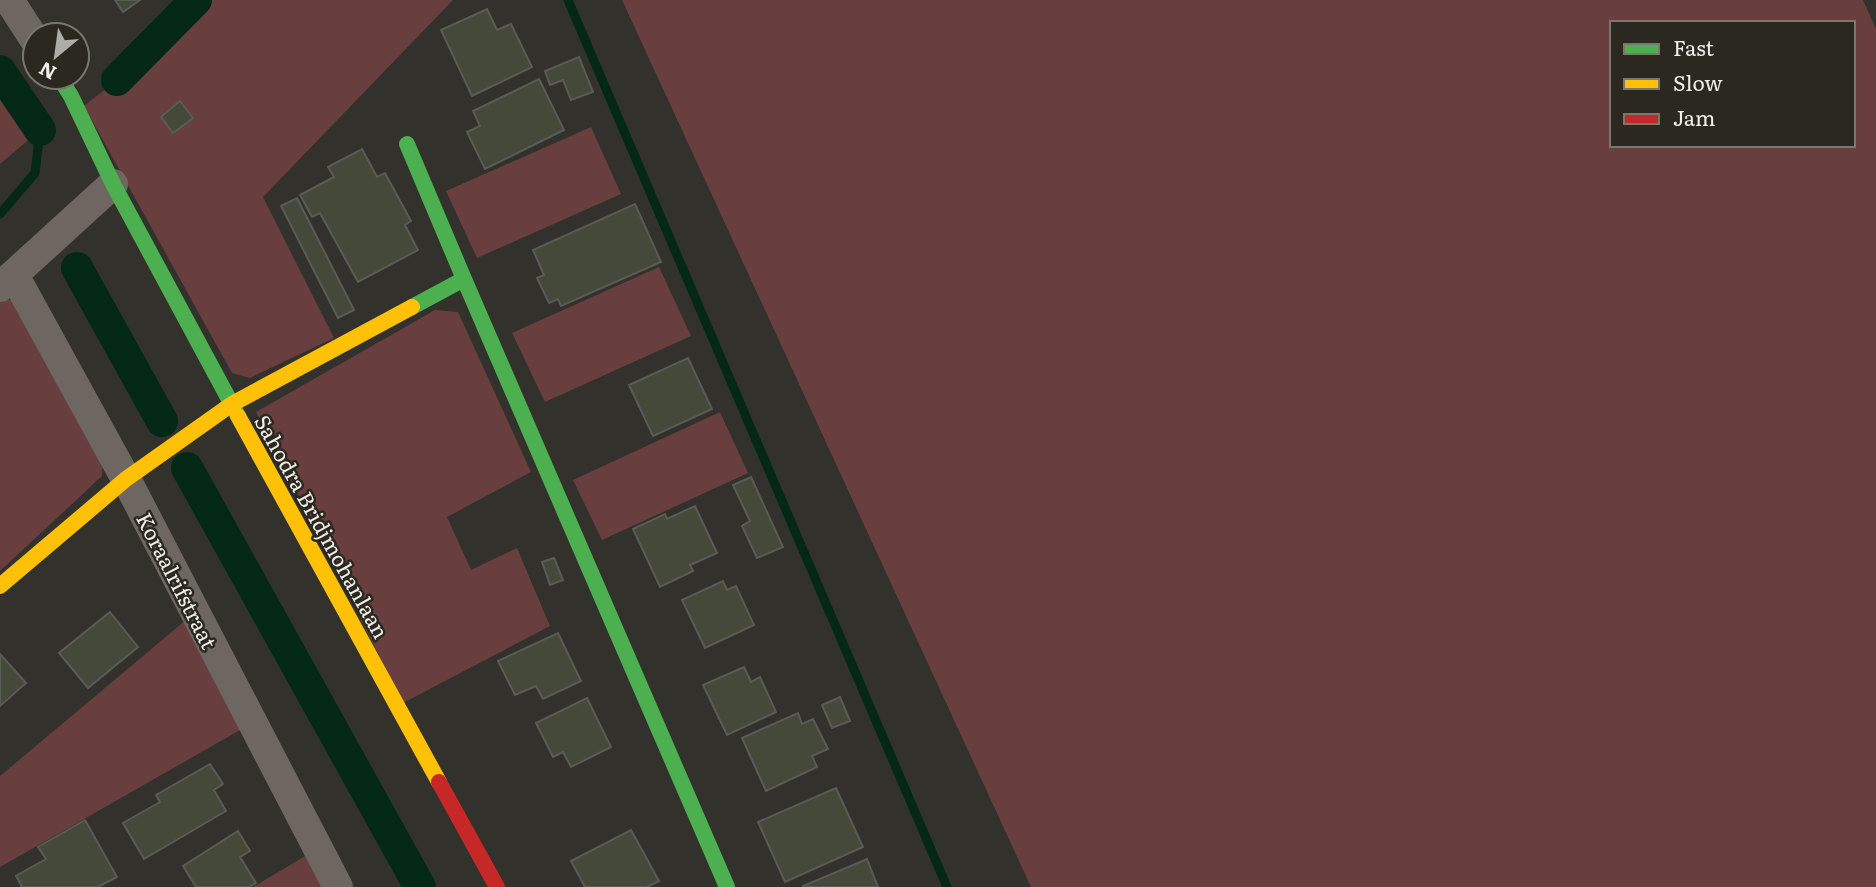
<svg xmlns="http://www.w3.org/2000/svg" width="1876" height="887" font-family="Literata,serif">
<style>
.green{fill:#683f3e;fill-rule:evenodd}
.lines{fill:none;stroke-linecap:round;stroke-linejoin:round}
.stream{stroke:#042816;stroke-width:9}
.canal{stroke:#042816;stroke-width:32}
.building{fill:#454939;stroke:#5a5b56;stroke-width:2}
.street{stroke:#6e6660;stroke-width:30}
.fast{stroke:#4caf50;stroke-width:16}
.slow{stroke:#ffc107;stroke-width:16}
.jam{stroke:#c62828;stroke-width:16}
.labels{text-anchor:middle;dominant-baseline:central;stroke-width:5;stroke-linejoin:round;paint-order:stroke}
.street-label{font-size:21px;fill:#f0eee9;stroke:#2b2820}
</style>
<rect width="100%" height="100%" fill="#32312c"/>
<!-- green -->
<path class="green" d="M196 0H453L263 197 334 338 250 378 232 373 84 106 117 80Z
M622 0H1863L1876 29V887H1031ZM1612 23H1853V145H1612Z
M0 71 40 130 0 164Z
M591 127 621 194 477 258 446 191Z
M659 267 691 336 545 402 512 333Z
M4 297 19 304 103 462 102 476 0 571V301Z
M435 310 458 312 531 472 447 517 471 570 517 548 550 626 403 703 256 412Z
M720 412 748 473 602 540 573 480Z
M186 620 240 730 0 867V776Z
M305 856 322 887H253Z"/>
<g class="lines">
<!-- stream -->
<path class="stream" d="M568 0 947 887
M0 214 35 173 40 130"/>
<!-- canal -->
<path class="canal" d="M0 71 40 130
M117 80 196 0
M77 268 162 421
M187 468 420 887"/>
</g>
<!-- building -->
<path class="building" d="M115 0H140L123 12Z
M487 9 497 30 511 24 532 67 472 96 441 30Z
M579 57 593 92 571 100 563 80 550 85 545 71Z
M539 79 564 130 485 169 467 132 480 126 473 111Z
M180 101 193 118 173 133 161 117Z
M362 149 377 177 385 173 411 221 405 225 418 250 358 282 320 213 312 217 300 195 334 177 328 167Z
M297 198 354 310 338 318 281 206Z
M635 204 661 262 561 306 558 299 549 303 537 278 544 275 533 250Z
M688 358 712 409 653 436 629 385Z
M751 477 783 547 757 558 742 526 750 521 733 485Z
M695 506 717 553 690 565 693 571 660 587 633 529 665 514 667 519Z
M554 558 563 580 550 585 542 562Z
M723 581 727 590 736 586 754 625 705 648 682 600Z
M110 612 138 647 88 688 59 653Z
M558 633 581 681 543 699 536 686 515 695 498 661Z
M0 654 26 683 0 706Z
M744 667 751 682 760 677 776 712 727 735 703 685Z
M840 697 850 721 832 728 822 705Z
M587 698 611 747 571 767 563 752 553 757 536 723Z
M798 713 802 724 813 719 828 749 812 756 817 767 766 791 742 738Z
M210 764 223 784 214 790 226 811 144 859 123 823 160 802 156 795Z
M836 788 863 847 785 882 758 822Z
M85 820 117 877 98 887H22L16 876 46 859 38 847Z
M631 830 659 881 647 887H585L571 861Z
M238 831 250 851 240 857 256 883 249 887H196L183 866Z
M867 859 878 887H804L803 886Z"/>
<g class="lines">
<!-- street -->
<path class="street" d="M9 0 35 40
M14 275 126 479 338 887
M0 287 113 184"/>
<!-- fast -->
<path class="fast" d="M59 77 71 96 113 184 238 416
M407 144 464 279 412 307
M464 279 727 887"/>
<!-- slow -->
<path class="slow" d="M238 416 439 782
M0 586 126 479 232 404 412 307"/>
<!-- jam -->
<path class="jam" d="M439 782 497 887"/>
</g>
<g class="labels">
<!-- street labels -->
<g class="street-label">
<text transform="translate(323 526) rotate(61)">Sahodra Bridjmohanlaan</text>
<text transform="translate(178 580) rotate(63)">Koraalrifstraat</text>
</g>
</g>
<!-- legend -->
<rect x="1610" y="21" width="245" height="126" fill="#2b2820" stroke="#7a7770" stroke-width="2"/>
<rect x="1624" y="44" width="35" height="10" fill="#4caf50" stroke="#7a7770" stroke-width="2"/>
<text x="1673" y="56" font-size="21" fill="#f0eee9">Fast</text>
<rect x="1624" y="79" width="35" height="10" fill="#ffc107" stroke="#7a7770" stroke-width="2"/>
<text x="1673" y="91" font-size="21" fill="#f0eee9">Slow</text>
<rect x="1624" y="114" width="35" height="10" fill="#c62828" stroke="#7a7770" stroke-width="2"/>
<text x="1673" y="126" font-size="21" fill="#f0eee9">Jam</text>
<!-- north arrow -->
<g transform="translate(56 56) rotate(209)"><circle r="33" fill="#2b2820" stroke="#7a7770" stroke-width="2"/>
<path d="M0-5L12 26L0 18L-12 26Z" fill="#aeaca7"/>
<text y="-10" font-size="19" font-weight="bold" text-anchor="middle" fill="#f0eee9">N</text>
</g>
</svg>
